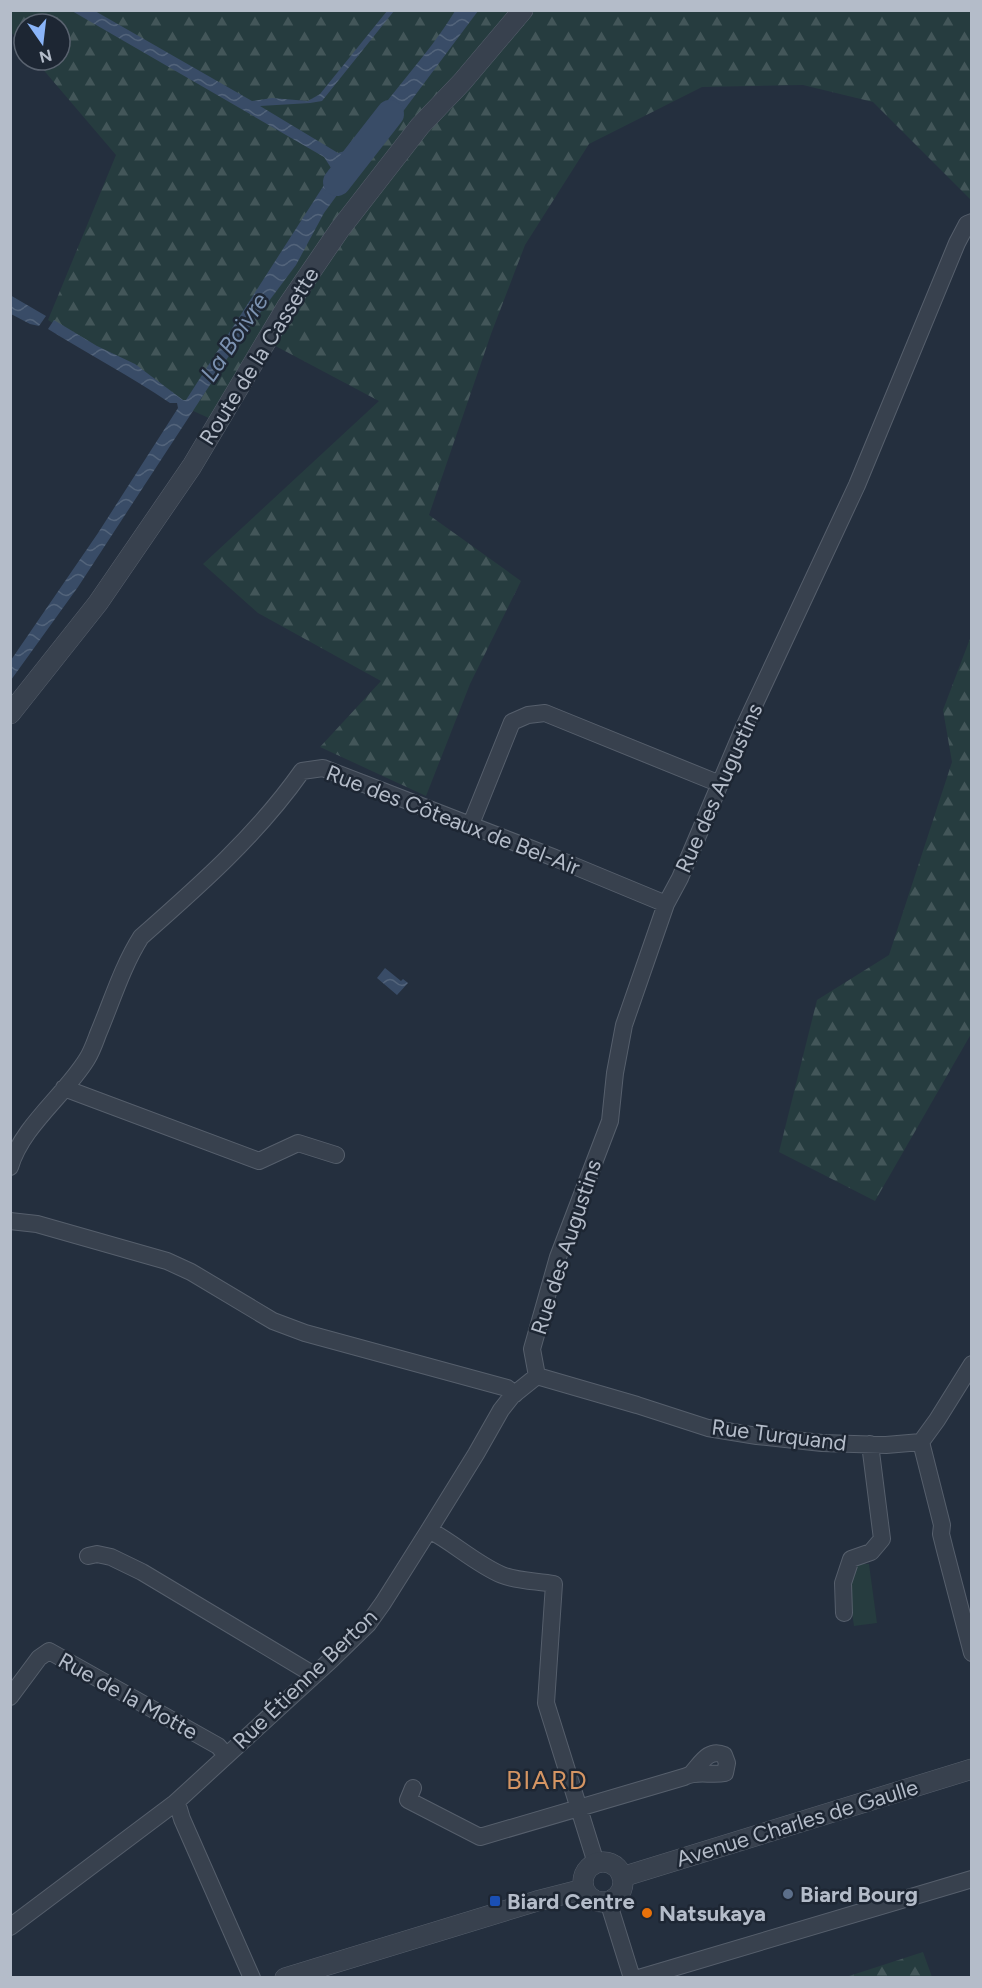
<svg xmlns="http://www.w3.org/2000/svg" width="982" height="1988" font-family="Figtree,sans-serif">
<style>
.forest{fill:url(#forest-firs)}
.garden{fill:#263c3f}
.water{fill:url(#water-waves)}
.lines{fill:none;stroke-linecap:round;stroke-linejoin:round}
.river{stroke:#394c67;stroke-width:28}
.minor-casing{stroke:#565f6c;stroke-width:18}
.tertiary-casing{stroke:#565f6c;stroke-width:21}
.minor{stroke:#38414e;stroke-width:16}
.tertiary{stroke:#38414e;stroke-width:20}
.service-dot{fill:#5c6f8a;stroke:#1d2633;stroke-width:2}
.transit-dot{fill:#1a4fb4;stroke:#1d2633;stroke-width:2}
.food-dot{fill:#e8710a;stroke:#1d2633;stroke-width:2}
.labels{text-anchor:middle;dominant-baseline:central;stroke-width:5;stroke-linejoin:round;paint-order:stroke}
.street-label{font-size:22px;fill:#b4bcc9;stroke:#1d2633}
.poi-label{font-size:22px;font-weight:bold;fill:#b4bcc9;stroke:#1d2633;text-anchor:start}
.water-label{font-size:24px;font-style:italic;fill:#7c92b1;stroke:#1d2633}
.quarter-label{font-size:26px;letter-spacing:1.5px;fill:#d59563;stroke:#1d2633}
</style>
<defs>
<pattern id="forest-firs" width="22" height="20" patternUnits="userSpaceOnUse" patternTransform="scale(1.5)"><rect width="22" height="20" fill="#263c3f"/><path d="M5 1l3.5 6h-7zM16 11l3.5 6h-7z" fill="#435659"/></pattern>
<pattern id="water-waves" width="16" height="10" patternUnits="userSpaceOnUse" patternTransform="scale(1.5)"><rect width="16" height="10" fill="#394c67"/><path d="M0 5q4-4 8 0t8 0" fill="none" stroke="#53647b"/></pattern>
</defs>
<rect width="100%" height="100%" fill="#242f3e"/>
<!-- forest -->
<path class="forest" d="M10 11H971V200L873 102 803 85 702 87 589 144 525 245 491 334 429 515 521 581 470 684 426 796 320 747 381 681 258 613 203 564 379 401 268 342 213 420 189 409 48 320 116 155 35 60H60V24H24V47L11 32Z
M971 636V1034L875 1201 779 1152 817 1000 889 955 952 762 943 710Z
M923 1952 932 1977H846Z"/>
<!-- garden -->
<path class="garden" d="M857 1564H869L877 1623 854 1626C851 1603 846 1587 857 1564Z"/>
<!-- water -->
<path class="water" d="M72 11H95L252 101 272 98 308 101 320 94 387 11H394L322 101 310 103 260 106 338 153 355 148 367 154 324 213 296 265 236 345 78 587 11 680V660L98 533 178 408 177 403H170C130 376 88 354 48 329L54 320 97 346 135 364 183 400H186L333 171 324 157Z
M455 11H478L375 149 358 142C387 96 427 57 455 11Z
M10 295 46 316 39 326 30 324 11 314Z
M385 968 401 981 403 979 408 983 397 995 377 978Z"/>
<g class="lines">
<!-- river -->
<path class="river" d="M337 182 390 114"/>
<!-- minor casing -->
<g class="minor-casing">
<path id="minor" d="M471 824 512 722 528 715 545 713 720 784
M64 1088 259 1161 298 1143 336 1155
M10 1167C22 1126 65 1095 87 1059 92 1051 95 1042 98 1034 112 1001 122 967 141 937 199 886 257 835 302 771L323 768 367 785 555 858 666 904
M10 1221 37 1224 167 1261 191 1272 273 1321 305 1333 507 1388 515 1394
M537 1376 532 1349 558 1257 610 1121 615 1073 624 1025 666 904 680 878 744 727 857 485 957 243 967 224 972 222
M537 1376 637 1405 708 1428 757 1436 822 1443 886 1445 921 1442
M921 1442 942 1525 941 1534 945 1550 972 1653
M921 1442 937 1420 972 1364
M429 1530C454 1543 476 1564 502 1575 517 1581 538 1581 554 1584L546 1703 596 1863
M88 1556 97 1554 111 1557 142 1572 314 1675
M844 1613 843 1583 851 1559 871 1552 882 1539 870 1444
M10 1697 39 1658 49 1651 218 1746 226 1755
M413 1788 408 1800 480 1837 684 1777C697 1770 711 1776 725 1773L727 1763 724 1755C709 1748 701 1763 692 1773
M175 1803 179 1809 182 1819 252 1978
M608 1901 632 1978
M10 1927 175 1803 332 1659 368 1624 383 1603 429 1530 476 1454 501 1410 512 1396 537 1376
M639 1978 972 1879"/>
</g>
<!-- tertiary casing -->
<g class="tertiary-casing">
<path id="tertiary" d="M10 714 98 603 192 466 286 308 340 229 420 126 462 82 523 10
M583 1882a20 20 0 1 1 40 0a20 20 0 1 1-40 0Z
M622 1877 972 1769
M285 1978 537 1901 584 1889"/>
</g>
<!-- minor -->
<use href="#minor" class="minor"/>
<!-- tertiary -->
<use href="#tertiary" class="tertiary"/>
</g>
<!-- markers -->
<circle class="service-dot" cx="788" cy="1894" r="6"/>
<rect class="transit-dot" x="489" y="1895" width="12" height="12" rx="3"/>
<circle class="food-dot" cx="647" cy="1913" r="6"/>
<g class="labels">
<!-- street labels -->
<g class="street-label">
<text transform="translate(259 356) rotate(-58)">Route de la Cassette</text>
<text transform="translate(719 788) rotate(-66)">Rue des Augustins</text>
<text transform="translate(453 820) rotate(21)">Rue des Côteaux de Bel-Air</text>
<text transform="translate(566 1247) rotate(-72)">Rue des Augustins</text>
<text transform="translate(779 1435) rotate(7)">Rue Turquand</text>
<text transform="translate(305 1679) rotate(-44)">Rue Étienne Berton</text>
<text transform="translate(128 1696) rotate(29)">Rue de la Motte</text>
<text transform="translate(797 1823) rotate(-17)">Avenue Charles de Gaulle</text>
</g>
<!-- poi labels -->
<g class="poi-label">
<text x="800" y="1894">Biard Bourg</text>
<text x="507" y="1901">Biard Centre</text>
<text x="659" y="1913">Natsukaya</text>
</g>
<!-- water labels -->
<g class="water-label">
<text transform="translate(234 337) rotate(-56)">La Boivre</text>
</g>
<!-- quarter labels -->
<g class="quarter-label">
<text x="547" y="1780">BIARD</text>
</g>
</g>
<!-- border -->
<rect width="982" height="1988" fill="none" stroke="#b4bcc9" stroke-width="24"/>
<!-- north arrow -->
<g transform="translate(42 42) rotate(166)"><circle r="28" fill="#1d2633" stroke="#59626f" stroke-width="1.5"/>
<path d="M0-4.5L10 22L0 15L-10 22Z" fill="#8ab4f8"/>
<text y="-9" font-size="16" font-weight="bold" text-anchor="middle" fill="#b4bcc9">N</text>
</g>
</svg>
